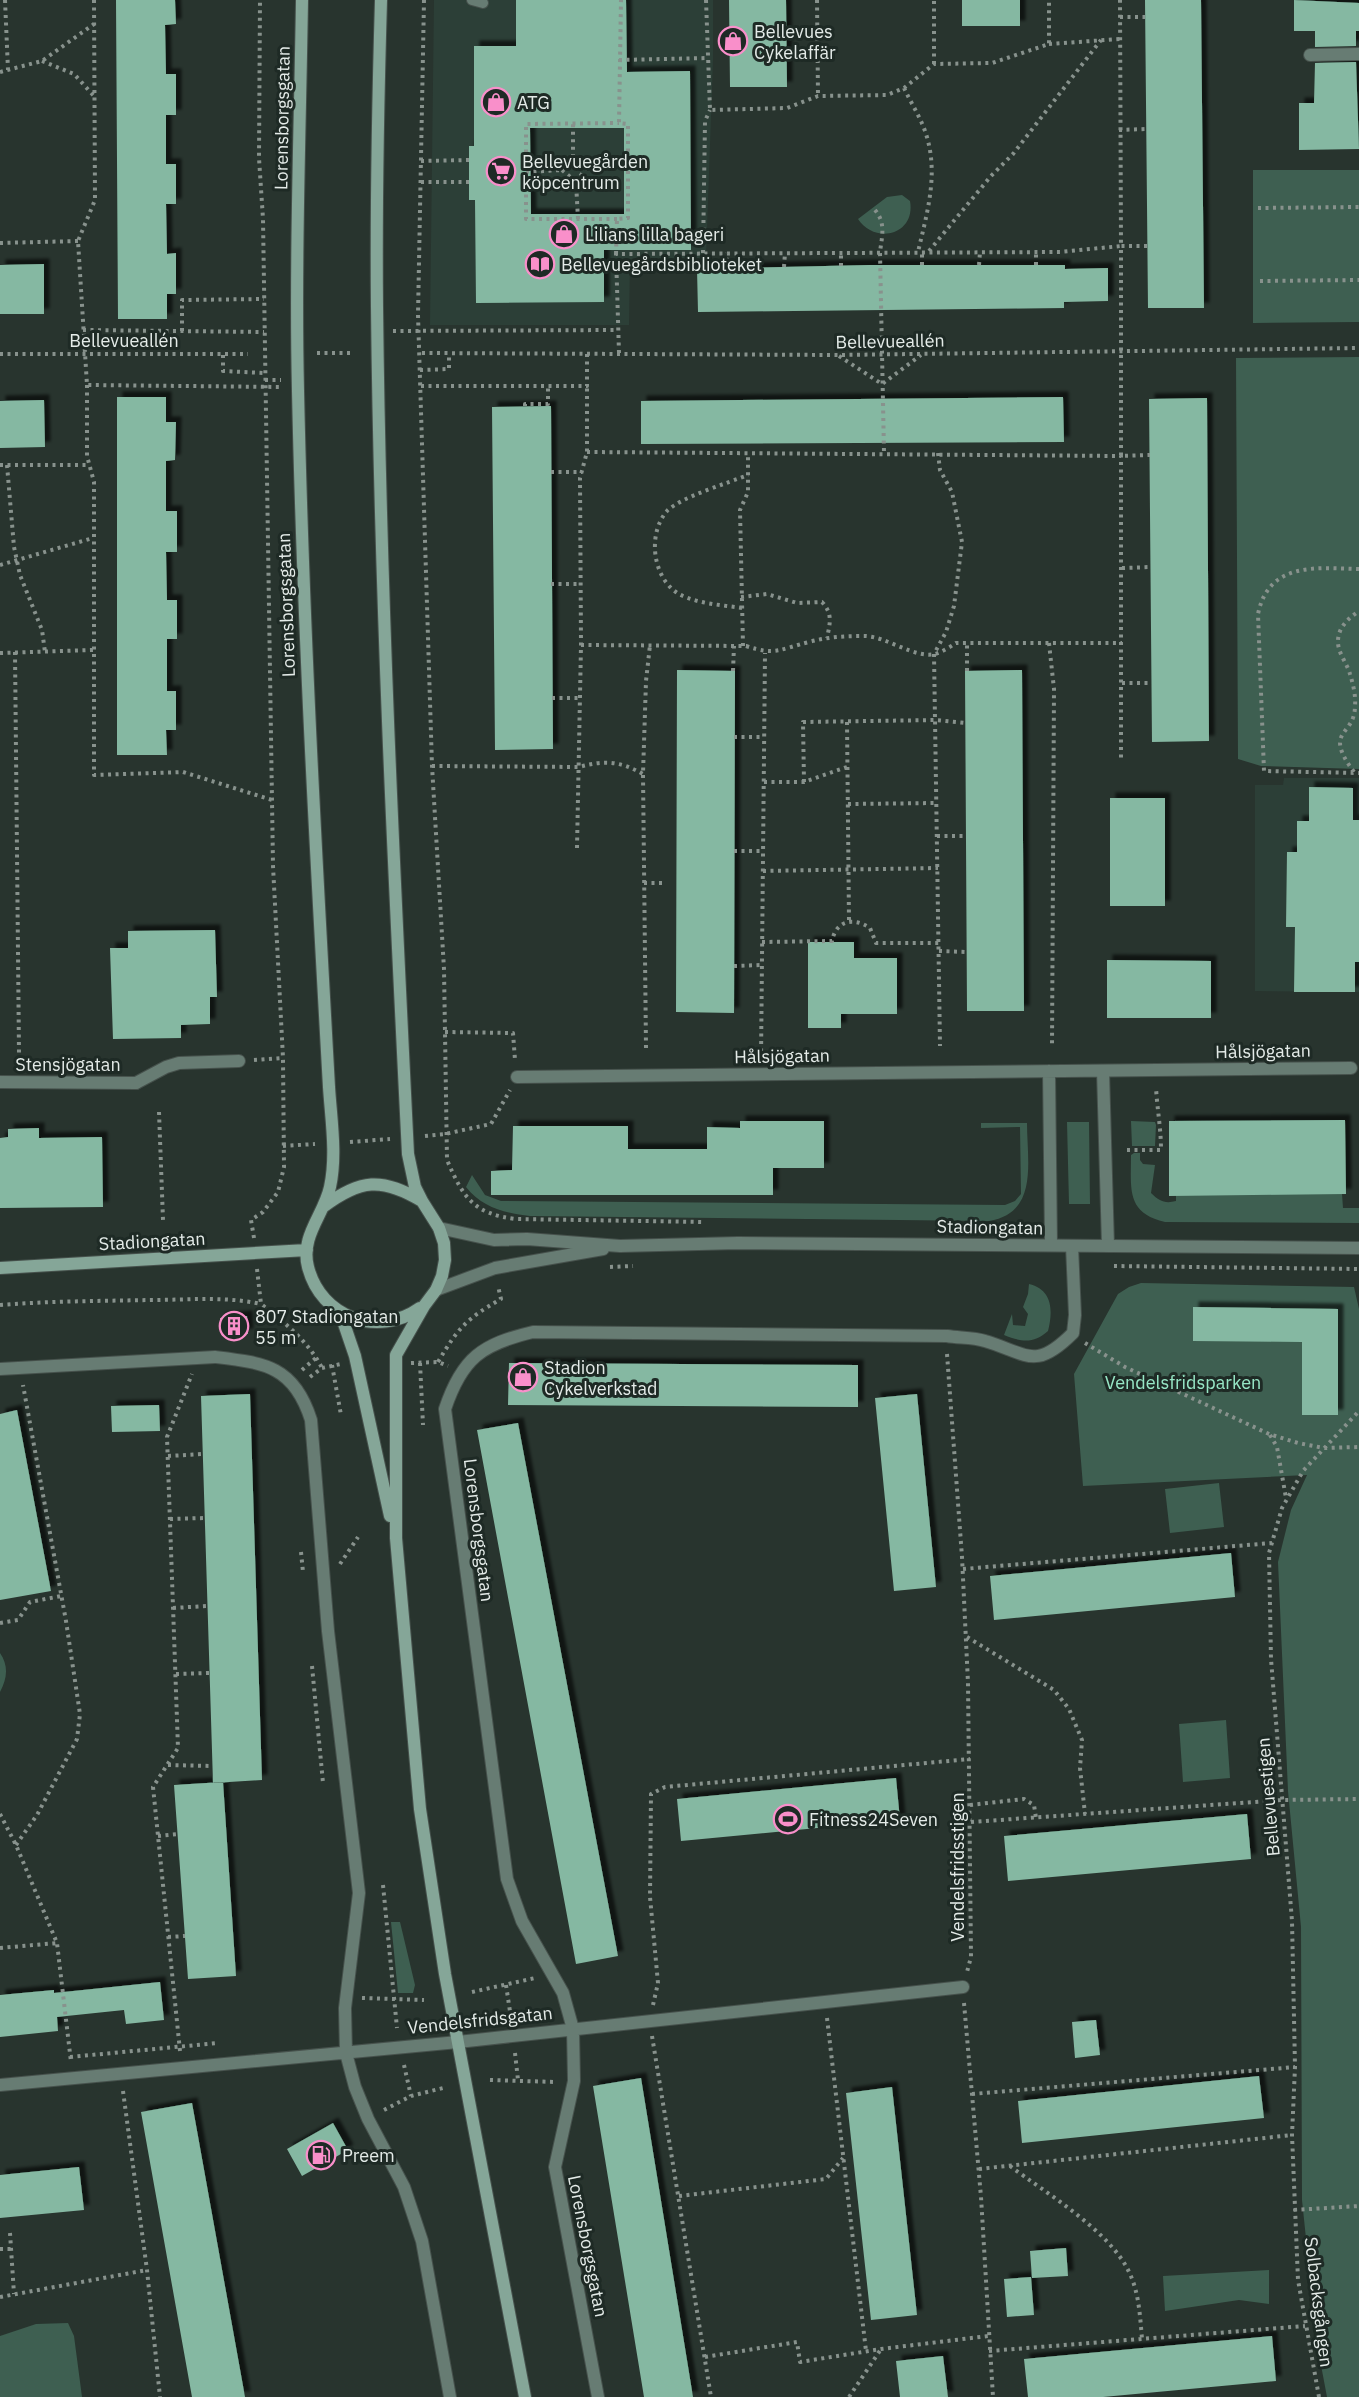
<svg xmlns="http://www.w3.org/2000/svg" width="1359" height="2397" font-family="'IBM Plex Sans',sans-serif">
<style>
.built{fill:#2c3f37}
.green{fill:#3e5f51}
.building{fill:#85b8a2;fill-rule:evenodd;filter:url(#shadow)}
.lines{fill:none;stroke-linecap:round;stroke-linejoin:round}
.service-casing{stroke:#46514c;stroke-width:12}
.pedestrian-casing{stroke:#46514c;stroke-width:14}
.minor-casing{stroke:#46514c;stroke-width:14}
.tertiary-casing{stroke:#46514c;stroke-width:14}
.secondary-casing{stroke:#46514c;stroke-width:14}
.path{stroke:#88928d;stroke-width:4;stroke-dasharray:3 4.5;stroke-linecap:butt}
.service{stroke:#677c73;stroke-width:10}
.pedestrian{stroke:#677c73;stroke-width:12}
.minor{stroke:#677c73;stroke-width:12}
.tertiary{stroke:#677c73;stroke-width:12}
.secondary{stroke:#85a698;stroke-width:12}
.labels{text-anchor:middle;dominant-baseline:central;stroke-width:6;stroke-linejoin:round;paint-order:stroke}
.poi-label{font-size:18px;fill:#e4ebe8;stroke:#1e2a25;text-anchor:start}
.street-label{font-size:18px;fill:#e4ebe8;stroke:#1e2a25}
.park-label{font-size:18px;fill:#97e7c6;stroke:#1e2a25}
</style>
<defs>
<filter id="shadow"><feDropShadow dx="5.5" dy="-5.5" stdDeviation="1.5" flood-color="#0009"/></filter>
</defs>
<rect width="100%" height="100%" fill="#28342e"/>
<!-- built -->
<path class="built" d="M434 0H713V61L706 258 630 260 629 325H430Z
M1284 778H1359V992L1255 991V785H1283Z"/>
<!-- green -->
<path class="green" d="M1253 170H1359V322L1253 323Z
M902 195 910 201C916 235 875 245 858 219L887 197Z
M1359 357V769L1261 766 1238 759 1236 358Z
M1131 1121 1155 1122 1156 1125 1155 1146H1132Z
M1067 1122H1089L1090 1204H1069Z
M981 1123H1027C1027 1161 1039 1213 989 1221L530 1216C506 1213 482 1208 466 1187L472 1175 485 1195 501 1201 1005 1205 1015 1201 1021 1194 1020 1127 981 1128Z
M1134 1153H1140V1160L1143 1164 1155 1165 1151 1193C1159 1201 1165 1204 1176 1201V1190L1342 1194 1343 1208H1359V1223L1165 1222C1126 1213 1131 1189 1131 1155Z
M1141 1283 1354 1287 1359 1309V2397H1327L1317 2344 1302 2200 1301 1927 1288 1791 1278 1562 1291 1510 1307 1475 1083 1486 1074 1374 1118 1294 1129 1287Z
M1029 1284C1053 1290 1053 1311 1048 1331 1034 1344 1021 1342 1004 1335L1012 1314 1013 1325 1025 1326 1028 1314 1023 1307 1028 1294Z
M1219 1483 1224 1527 1170 1533 1165 1489Z
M0 1653C9 1666 7 1679 0 1692Z
M1226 1720 1230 1778 1183 1782 1179 1724Z
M391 1922H400L415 1985 413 1993H398Z
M1269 2270V2304L1239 2300 1165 2311 1163 2276Z
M68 2323 74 2336 82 2397H0V2336L36 2324Z"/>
<!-- building -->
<path class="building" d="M116 0H175L176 24 165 25 166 74H176V115H166V164H176V204H166L167 254 176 253V294H167V319H118Z
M516 0H626L627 72 690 71 691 250H604V302L476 303 475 200H469V146H474V46H516ZM530 128H624V214H531Z
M729 0H786L787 87H730Z
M962 0H1020V26H962Z
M1145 0H1201L1204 308H1148Z
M1294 0 1359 3V31H1356V46L1315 47V31H1294Z
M1356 62 1359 149 1299 150V103H1314L1315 63Z
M44 264V314H0V265Z
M869 265H1065V269L1108 268V301L1064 302V308L698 312 697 269Z
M117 397H166V422H176L175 460 166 461V511H177V552H166L167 600H177V639H167V691H176V730H166L167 755H117Z
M1063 397 1064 442 641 444V401Z
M1207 398 1209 741 1152 742 1149 399Z
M44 400 45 447 0 448V401Z
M551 406 553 749 495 750 492 407Z
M677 670 735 671 734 1013 676 1012Z
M1022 670 1024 1011H967L965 671Z
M1309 787 1353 788V820H1359V962H1355V992H1294L1295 927H1286L1287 852H1297V821H1309Z
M1110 798H1165V906H1110Z
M215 930 217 997H210V1024L181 1025V1038L113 1039 110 948H128V931Z
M808 942H854V958H897V1014H841V1028H808Z
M1107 960 1211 961V1018H1107Z
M1345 1120 1346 1194 1169 1196V1121Z
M740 1121H824V1168H773V1195H491V1171L512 1170 513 1126H628V1149H707V1127L740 1128Z
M39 1128V1138L102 1137 103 1207 0 1208V1138L8 1137V1129Z
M1193 1307 1338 1309V1415H1302V1342L1193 1341Z
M247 1316 248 1334 222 1336 220 1318Z
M509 1363 858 1365V1407L508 1405Z
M250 1394 262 1780 213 1783 201 1396Z
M917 1394 936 1587 894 1591 875 1398Z
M159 1405 160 1431 112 1432 111 1406Z
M17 1410 51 1591 0 1600V1414Z
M518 1423 618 1956 576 1964 477 1430Z
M1231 1553 1235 1597 994 1620 990 1576Z
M896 1778 900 1820 681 1841 677 1799Z
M223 1782 236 1976 188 1979 174 1785Z
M1247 1814 1251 1859 1008 1881 1004 1836Z
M160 1982 164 2020 126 2024 124 2010 57 2017 58 2031 0 2037V1995L54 1990V1993Z
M1096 2020 1100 2055 1075 2058 1072 2022Z
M1259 2076 1264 2118 1022 2143 1018 2101Z
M641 2078 693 2397H644L593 2086Z
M892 2087 917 2315 871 2320 846 2093Z
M192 2103 245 2397H192L141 2112Z
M333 2123 348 2150 302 2176 287 2149Z
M79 2167 84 2210 0 2218V2175Z
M1066 2248 1068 2276 1032 2278 1030 2251Z
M1031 2277 1034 2315 1007 2317 1004 2279Z
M1272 2336 1276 2381 1103 2397H1028L1024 2359Z
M943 2356 948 2397H900L896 2361Z"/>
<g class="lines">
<!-- service casing -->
<g class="service-casing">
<path id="service" d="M472 0 483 3"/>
</g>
<!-- pedestrian casing -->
<g class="pedestrian-casing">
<path id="pedestrian" d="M136 1083 166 1067 179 1063 239 1061"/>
</g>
<!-- minor casing -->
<g class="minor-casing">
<path id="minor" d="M1310 55 1359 54
M1049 1071 1051 1245
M1103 1071 1108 1246
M517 1077 1351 1068
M0 1082 136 1083
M0 1369 215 1357C265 1363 294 1366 311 1420L328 1631 359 1893 345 2008 346 2053 355 2087 368 2119 404 2187 422 2241 450 2397
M0 2085 458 2042 963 1987
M598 2397 555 2167 574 2081 573 2029 563 1993 522 1921 507 1879 445 1409C462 1358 482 1344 533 1332L947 1336C959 1338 973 1337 985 1341 1028 1354 1035 1371 1073 1333L1075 1315 1072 1246"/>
</g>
<!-- tertiary casing -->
<g class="tertiary-casing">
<path id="tertiary" d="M439 1228 494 1240 527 1239 620 1246 738 1243 1359 1248
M436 1290 495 1268 603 1249"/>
</g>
<!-- secondary casing -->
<g class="secondary-casing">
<path id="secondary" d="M302 0C300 130 295 261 298 391 303 624 316 855 329 1087 331 1119 337 1155 330 1187 324 1215 300 1236 308 1267 321 1318 378 1338 420 1308
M381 0C378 102 376 205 377 307 380 590 394 872 408 1154L415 1187 422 1201 439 1228 444 1243 445 1260 442 1276 436 1290 424 1306 396 1355V1538L420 1809 445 1974 525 2397
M323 1207C360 1179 382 1177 422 1201
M0 1268 307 1250
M340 1312 355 1356 390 1516"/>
</g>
<!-- path -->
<path class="path" d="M5 0 8 70
M94 0 95 200 78 241 87 385 282 387
M424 0 418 315 432 766 444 969 447 1160C463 1197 473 1214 516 1219L705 1222
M706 0 710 110 787 108 818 96 887 95 904 88 934 64 992 63 1049 44V0
M817 0 818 96
M1120 17H1145
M1049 44 1120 39
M619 60 708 58
M42 61 74 74 94 96
M934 64V0
M0 72 42 61 94 24
M904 88C911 103 921 118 926 134 939 174 927 213 918 252
M1119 130 1146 129
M573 156 587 167
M421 161 469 160
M562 170 576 182 578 219
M526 172 562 170 573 156V123
M421 182H469
M576 182 587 167 628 164
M1258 208 1359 207
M875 210C886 223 882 236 880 252L884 453
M617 219H526V124L619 123
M0 243 78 241
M1147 246H1121V456L1150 455
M929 251 991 176 1013 154 1101 40
M703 253 705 121 710 110
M616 254 617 219 628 218V124L619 123 621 0
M922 265V252
M979 265 980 252
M1036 265V252
M841 266V253
M784 267 785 253
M726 268 727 253
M1260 281 1359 280
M83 330 264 332
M182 331V300L264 299
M393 331 618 330
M317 353H350
M422 353 838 355 1359 348
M619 353 616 254 1060 252 1121 246 1120 0
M0 354H248
M223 355V371L265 373
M839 356 882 384 921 355
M420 370 449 369V353
M265 380H281
M87 385V456L94 482V775L183 772 272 800
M421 386H587V354
M525 406V404H548V386
M587 452 1121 456V762
M938 453 940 470 952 492 962 542 954 606 946 632 934 654 940 1046
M0 465H89
M7 465 14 547 20 575 42 630 45 652
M551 472H582
M0 565 93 538
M1122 568 1151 567
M1359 569C1317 568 1269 561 1258 614L1264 771 1359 773
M551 584H580
M741 597 767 594 797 603 822 602C833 614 830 623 827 638
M742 608C722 605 701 604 683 596 653 583 646 535 667 511 681 497 728 483 748 475
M1049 643 1054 689 1052 1046
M581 645 746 646C776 656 780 649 809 642 827 637 845 636 864 636 886 636 915 659 935 654 942 652 950 647 956 643H1122
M743 646 740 510 748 492V453
M15 652 19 1053
M0 653 93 650
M733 671 734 646
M967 671V643
M1122 683H1152
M552 698H580
M847 722 849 921
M734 737H764
M432 766 579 767C604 760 620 761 643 774
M1354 772C1322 729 1355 737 1355 706 1356 696 1353 684 1350 674 1347 663 1337 652 1338 640 1339 626 1349 618 1359 611
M764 782H804L847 767
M804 782 803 722 936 720 966 723
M848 804 937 803
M937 836H967
M577 848 581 645 580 478 587 452V386
M734 851H763
M763 871 938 868
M644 883H666
M762 942 832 941C836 920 854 917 870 928L876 943H939
M939 951 967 952
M734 966 762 965
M445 1032 513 1033 515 1060
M646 1048 643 774 646 681 650 645
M761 1059 765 653
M254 1060 283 1058
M159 1112 163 1220
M425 1136 445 1134 491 1124 510 1090
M350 1142 390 1139
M283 1146 315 1144
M1127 1150H1161C1161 1128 1157 1108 1156 1087
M254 1238 251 1220 263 1212 278 1192 284 1167 283 1058 273 866 263 219 259 158 260 0
M1114 1266 1359 1269
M610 1267 633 1266
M257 1269 261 1304C284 1322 309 1342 322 1368
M0 1305C50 1301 101 1301 151 1300 188 1300 225 1296 261 1304
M1085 1343 1125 1367 1269 1434 1298 1443 1324 1448 1359 1447
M947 1354 962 1557 968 1683 971 1957 967 1972
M438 1362C458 1328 466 1319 501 1299L498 1286
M411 1363 438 1362 448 1366
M420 1363 423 1425
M332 1365 341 1415
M302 1370 317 1357
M310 1377 322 1368 341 1364
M1270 1435 1277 1447 1286 1498
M168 1456 203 1454
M170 1519 205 1518
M301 1552 303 1572
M340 1564 358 1537
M963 1569 1272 1543
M173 1608 207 1606
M0 1623 18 1620 30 1602 61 1596
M967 1637 1054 1690 1069 1709 1082 1740 1080 1768 1085 1814
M312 1666 323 1783
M176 1674 209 1673
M168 1765 212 1766
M970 1805 1024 1799 1034 1805 1036 1818
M0 1814 16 1845 57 1943 71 2062
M971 1822 1282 1800 1359 1799
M158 1836 178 1834
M16 1845 37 1815 77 1739 80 1714 66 1621 23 1385
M383 1885 397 2028
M168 1937 185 1936
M0 1948 57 1943
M506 1985 511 2018
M472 1992 535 1978
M362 1998 424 2000
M964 2003 981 2197 993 2397
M653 2005 658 1983 650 1897 651 1794 665 1787 970 1759
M827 2018 866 2351
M652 2036 711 2397
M180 2051 153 1787 178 1748 167 1437 192 1374
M515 2053 518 2080
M70 2057 218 2043
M404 2065 411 2096
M490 2080 556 2082
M123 2091 147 2270 160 2397
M972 2094 1295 2067
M384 2110 411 2096 443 2088
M1010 2166C1046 2193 1110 2231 1129 2272 1139 2292 1140 2316 1142 2339
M979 2169 1292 2135
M679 2196 826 2179 843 2158
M1294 2210 1359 2206
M10 2233 14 2294
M0 2249H11
M0 2297 147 2270
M989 2351 1305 2326
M705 2357 797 2342 800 2362 881 2349 988 2336
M849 2397 881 2349
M1319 2397 1298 2280 1292 2135 1295 2067 1292 1921 1271 1659 1269 1553 1282 1508 1303 1471 1359 1411"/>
<!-- service -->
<use href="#service" class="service"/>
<!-- pedestrian -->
<use href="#pedestrian" class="pedestrian"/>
<!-- minor -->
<use href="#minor" class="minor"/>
<!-- tertiary -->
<use href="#tertiary" class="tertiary"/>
<!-- secondary -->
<use href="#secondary" class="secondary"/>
</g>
<!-- icons -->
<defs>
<g id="shop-ring" transform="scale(1.5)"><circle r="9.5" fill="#1e2a25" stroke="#f98fca" stroke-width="1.5"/><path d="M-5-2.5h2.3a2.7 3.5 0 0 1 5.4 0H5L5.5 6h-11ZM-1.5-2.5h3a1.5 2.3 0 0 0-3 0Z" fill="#f98fca"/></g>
<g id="supermarket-ring" transform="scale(1.5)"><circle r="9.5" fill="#1e2a25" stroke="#f98fca" stroke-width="1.5"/><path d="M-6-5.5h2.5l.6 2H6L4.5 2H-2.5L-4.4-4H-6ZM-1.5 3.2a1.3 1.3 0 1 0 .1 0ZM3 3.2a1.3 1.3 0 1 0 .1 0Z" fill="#f98fca"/></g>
<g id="library-ring" transform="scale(1.5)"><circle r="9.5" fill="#1e2a25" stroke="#f98fca" stroke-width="1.5"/><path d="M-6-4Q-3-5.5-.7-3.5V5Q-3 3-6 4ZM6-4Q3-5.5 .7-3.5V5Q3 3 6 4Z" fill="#f98fca"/></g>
<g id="building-ring" transform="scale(1.5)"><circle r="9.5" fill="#1e2a25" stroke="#f98fca" stroke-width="1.5"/><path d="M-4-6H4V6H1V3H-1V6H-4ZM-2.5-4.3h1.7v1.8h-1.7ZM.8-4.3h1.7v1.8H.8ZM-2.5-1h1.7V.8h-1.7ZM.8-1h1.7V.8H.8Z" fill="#f98fca"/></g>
<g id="stadium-ring" transform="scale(1.5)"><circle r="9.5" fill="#1e2a25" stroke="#f98fca" stroke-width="1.5"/><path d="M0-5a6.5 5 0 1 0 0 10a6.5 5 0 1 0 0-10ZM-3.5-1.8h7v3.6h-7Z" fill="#f98fca"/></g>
<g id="fuel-ring" transform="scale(1.5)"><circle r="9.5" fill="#1e2a25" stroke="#f98fca" stroke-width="1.5"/><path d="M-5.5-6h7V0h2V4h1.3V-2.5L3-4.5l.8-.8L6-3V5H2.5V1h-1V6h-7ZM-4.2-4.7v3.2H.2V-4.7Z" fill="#f98fca"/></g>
</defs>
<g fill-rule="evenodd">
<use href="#shop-ring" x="733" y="41"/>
<use href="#shop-ring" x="496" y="102"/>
<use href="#supermarket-ring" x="501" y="171"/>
<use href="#shop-ring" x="564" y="234"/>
<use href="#library-ring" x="540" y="264"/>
<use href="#building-ring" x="234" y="1326"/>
<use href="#shop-ring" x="523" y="1377"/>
<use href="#stadium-ring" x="788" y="1819"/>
<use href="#fuel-ring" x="321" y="2155"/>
</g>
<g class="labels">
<!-- poi labels -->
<g class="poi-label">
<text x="754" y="31">Bellevues<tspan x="754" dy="21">Cykelaffär</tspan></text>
<text x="517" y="102">ATG</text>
<text x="522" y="161">Bellevuegården<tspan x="522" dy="21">köpcentrum</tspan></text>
<text x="585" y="234">Lilians lilla bageri</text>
<text x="561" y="264">Bellevuegårdsbiblioteket</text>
<text x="255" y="1316">807 Stadiongatan<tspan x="255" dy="21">55 m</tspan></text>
<text x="544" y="1367">Stadion<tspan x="544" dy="21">Cykelverkstad</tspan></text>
<text x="809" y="1819">Fitness24Seven</text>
<text x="342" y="2155">Preem</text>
</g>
<!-- street labels -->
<g class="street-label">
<text transform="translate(282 118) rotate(-89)">Lorensborgsgatan</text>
<text x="124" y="340">Bellevueallén</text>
<text transform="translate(890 341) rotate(-1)">Bellevueallén</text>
<text transform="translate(286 605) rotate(-92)">Lorensborgsgatan</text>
<text transform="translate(1263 1051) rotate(-1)">Hålsjögatan</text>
<text transform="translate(782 1056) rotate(-1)">Hålsjögatan</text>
<text x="68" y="1064">Stensjögatan</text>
<text transform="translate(990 1227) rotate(1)">Stadiongatan</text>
<text transform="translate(152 1241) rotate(-3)">Stadiongatan</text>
<text transform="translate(479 1530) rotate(83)">Lorensborgsgatan</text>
<text transform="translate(1268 1797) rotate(-95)">Bellevuestigen</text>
<text transform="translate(957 1867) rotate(-90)">Vendelsfridsstigen</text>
<text transform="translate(480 2020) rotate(-6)">Vendelsfridsgatan</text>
<text transform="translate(588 2246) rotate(79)">Lorensborgsgatan</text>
<text transform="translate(1319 2302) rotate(83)">Solbacksgången</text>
</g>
<!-- park labels -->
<g class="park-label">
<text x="1183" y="1382">Vendelsfridsparken</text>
</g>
</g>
</svg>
